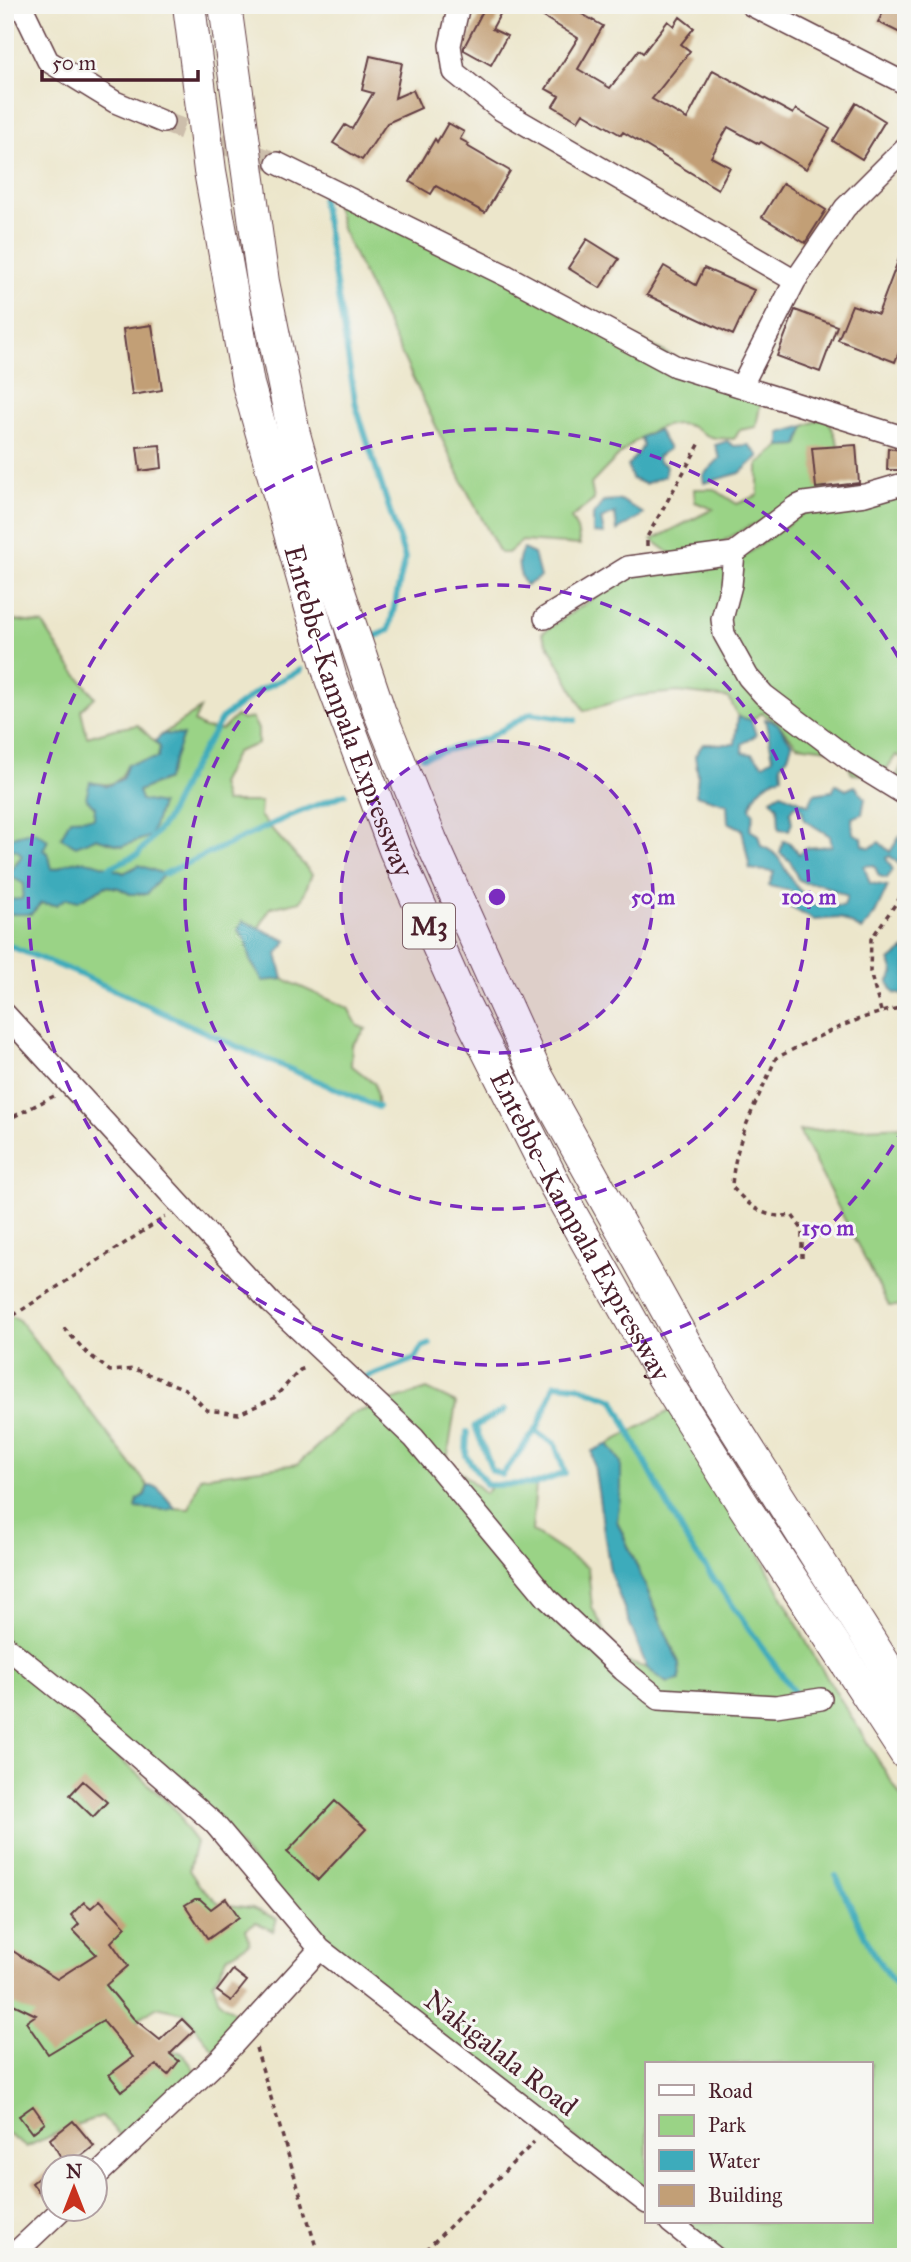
<svg xmlns="http://www.w3.org/2000/svg" width="911" height="2262" font-family="'IM FELL Great Primer',serif">
<style>
.green{fill:#9ad386;stroke:#727958;stroke-width:2}
.water{fill:#3dabbb;stroke:#446573;stroke-width:2}
.lines{fill:none;stroke-linecap:round;stroke-linejoin:round}
.stream{stroke:#3dabbb;stroke-width:6}
.building{fill:#c29f76}
.minor-tunnel{stroke:#ccbeab;stroke-width:21;stroke-dasharray:21 10;stroke-linecap:butt}
.minor-casing{stroke:#623d43;stroke-width:24}
.highway-casing{stroke:#623d43;stroke-width:34}
.path{stroke:#623d43;stroke-width:3.5;stroke-dasharray:5 5;stroke-linecap:butt}
.minor{stroke:#fff;stroke-width:21}
.highway{stroke:#fff;stroke-width:32}
.ring{fill:none;stroke:#7b2cbf;stroke-width:3.5;stroke-dasharray:12 9}
.labels{text-anchor:middle;dominant-baseline:central;stroke-width:6;stroke-linejoin:round;paint-order:stroke}
.shield{fill:#f6f6f2;stroke:#7e6067;stroke-width:2}
.shield-label{font-size:26px;font-weight:bold;fill:#4a1f2b}
.street-label{font-size:28px;fill:#4a1f2b;stroke:#f6f6f2}
.centre{fill:#7b2cbf;stroke:#f6f6f2;stroke-width:3.5}
.ring-label{font-size:21px;text-anchor:middle;font-weight:bold;fill:#7b2cbf;stroke:#f6f6f2;stroke-width:6;stroke-linejoin:round;paint-order:stroke}
</style>
<rect width="100%" height="100%" fill="#f6f6f2"/>
<filter id="ink" filterUnits="userSpaceOnUse"><feTurbulence type="fractalNoise" baseFrequency=".0143" numOctaves="2"/><feDisplacementMap in="SourceGraphic" scale="14" xChannelSelector="R" yChannelSelector="G"/><feConvolveMatrix kernelMatrix="1 2 1 2 8 2 1 2 1" color-interpolation-filters="sRGB"/></filter>
<filter id="wash" filterUnits="userSpaceOnUse"><feTurbulence type="fractalNoise" baseFrequency=".00686" numOctaves="4" result="noise"/><feDisplacementMap in="SourceGraphic" scale="28" xChannelSelector="R" yChannelSelector="G"/><feGaussianBlur stdDeviation="1.57" result="paint"/><feColorMatrix in="noise" values="0 0 0 0 0 0 0 0 0 0 0 0 0 0 0 0 0 1.4 0 .05"/><feComposite in="paint" operator="in"/></filter>
<g filter="url(#wash)">
<rect width="100%" height="100%" fill="#ece6cb"/>
<!-- green -->
<path class="green" d="M329 179 720 381 762 395 756 427 740 430 734 439C727 438 718 439 711 437 700 434 693 423 676 424 640 427 614 461 591 484L594 500 571 518 577 529 580 545 522 541 508 553H500L464 485 342 229Z
M827 416 841 451 827 472 825 498 748 527 708 550 674 556 652 540 713 509 695 502 694 489H714L737 504 758 495V464L780 446 798 445 805 426Z
M906 486V793L895 780 905 759 896 755 882 776 852 774 844 751 797 745 777 723 762 713 751 720 738 717 729 698 678 692 635 696 584 711 542 633 633 571 740 559 806 511Z
M11 620 43 624 67 662 95 697 81 710 87 737 114 729 138 725 160 747 158 758 128 764C119 785 112 787 90 782L95 807V838L123 846 141 800 138 791 167 779 182 735 163 734 200 709 194 722 204 728 222 730 236 716 243 720 252 718 258 729V744L236 752 220 784 225 802H261L260 816 312 874 301 901 270 908 259 928 243 921 238 930 246 941 251 962 263 980 283 979 348 1008 358 1026 366 1029 352 1045 351 1065 375 1084 378 1107C253 1053 131 995 5 944V914H31L41 903 56 905 67 898 79 900 106 886 119 888 130 894H146L164 874 124 873 94 863 72 862 60 869H51L48 853 17 849 22 856 15 864 24 884 22 900H5V631Z
M906 1126V1306H889L799 1131Z
M5 1314 18 1319 148 1486 144 1495 138 1499 137 1508C155 1510 172 1507 189 1509L200 1477 298 1464 352 1414 427 1389 456 1403 447 1460 485 1493 493 1485 536 1484 532 1531 588 1568 592 1607 620 1660 647 1668 667 1683 679 1663 617 1521 621 1488V1462L608 1444 671 1410 757 1549 815 1658 906 1805V2257H727L685 2222H871V2064H647V2192L321 1947 228 1832 5 1639Z
M5 1660 142 1778 179 1813 183 1825 196 1842 189 1870 199 1885 220 1904 253 1908 277 1919 273 1931 256 1922 246 1929 250 1943 228 1956 213 1983 219 2001 247 2022 219 2057 184 2013 156 2007 139 2018 135 2050 182 2052 198 2075 127 2143 102 2116 70 2127 26 2147 5 2132Z"/>
<!-- water -->
<path class="water" d="M805 426 798 445 780 446V433Z
M658 430 669 449 657 457 659 462 666 465 665 476 645 484 632 479 628 466 643 446 641 437Z
M727 441 734 446 749 445 759 456 740 473 704 483 703 475 720 458 715 445Z
M621 500 644 514 617 531 615 513 601 519 604 534 593 533V515L604 501Z
M523 549 534 554 540 577 526 586C519 574 515 562 523 549Z
M738 717 751 720 756 735 742 744 743 753 752 754 763 764 773 758 765 719 777 723 792 744 788 756 781 764 782 776C765 782 756 790 750 808L754 814 750 830 758 835 761 846C783 854 781 867 794 883 800 891 806 897 812 905L844 906 847 896 820 884 805 883 798 879 790 861 780 853 783 841 789 842 799 854 805 848 832 846 830 836 804 820 802 809 795 805 790 812 792 823 789 830 779 829 778 807 771 799 781 793 809 805 814 794 833 791 835 784 846 790 855 786 865 798 862 814 852 818 853 833 862 838 863 845 870 848 879 842 890 852 900 836 906 843V865L902 867 890 856 886 858 893 870 887 878 879 876 874 865 864 866 870 883 888 886 875 914 862 930 840 918 814 920 790 907 796 900 792 891 769 886 774 872 750 869 742 829 728 822 727 804 696 795 698 775 695 756 703 744H735Z
M163 734 183 735 167 779 138 791 141 800 161 804 151 836 123 846 95 838 76 846 61 838 70 819 94 818 95 807 86 798 90 782 107 786 122 779 128 764 158 758 160 747 155 741Z
M34 831 48 840 43 850 48 853 52 869C61 869 64 863 73 862 89 858 109 868 124 873L139 865 164 874 147 894H130L119 888 106 886 78 901 67 898 56 905 41 903 31 914H5V900L22 899 24 884 8 875 22 856 17 850 9 849 8 838Z
M243 921 287 941 277 954 283 979 263 981 251 962 246 941 238 930Z
M906 948V996L894 993 888 982 894 973 890 961Z
M608 1444 621 1462V1488L617 1521 679 1663 680 1680 667 1683 647 1668 610 1572 592 1451Z
M148 1486 157 1487 175 1508 167 1510 136 1508 138 1499 145 1495Z"/>
<g class="lines">
<!-- stream -->
<path class="stream" d="M322 200 356 406 405 558 389 630 374 637
M423 757 486 739 531 713 575 720
M109 868 138 854 165 822 188 775 222 718 258 691 301 670
M164 874 294 814 345 794
M5 944 77 973 222 1040 378 1107
M361 1379 415 1359 422 1347 430 1344
M505 1410 475 1426 492 1470 502 1475 538 1427 555 1384 577 1386 614 1400 639 1451 689 1544 798 1698
M467 1432 466 1456 487 1485H493L536 1484 565 1473 555 1444 535 1431
M836 1876 873 1953 906 2001"/>
</g>
<g id="blocks">
<!-- building -->
<path class="building" d="M486 5H505L492 29 507 36 491 65 464 50V47Z
M524 5H566L603 26 578 69 610 88 639 50 643 53 668 21 674 26 680 17 694 28 681 44 690 51 652 99 687 119 713 70 793 114 796 109 830 129 806 169 761 142 759 144 728 127 711 157 730 167 718 189 623 132 621 135 583 113 578 121 553 106 559 96 546 89 578 38Z
M887 5H906V36L878 22Z
M370 56 402 63 395 98 413 90 421 108 387 123 362 160 333 143 345 125 352 129 373 93 362 90Z
M856 103 885 121 862 159 833 141Z
M448 123 464 132 460 139 469 144 467 146 510 171 485 213 436 186 431 194 410 182 435 139 437 142Z
M783 183 826 210 805 243 762 217Z
M587 239 619 259 600 288 568 268Z
M904 245 906 334 895 362 838 340 852 305 878 314Z
M664 266 696 285 704 268 754 290 733 335 647 295Z
M795 310 837 326 820 372 777 356Z
M152 325 162 390 132 395 123 329Z
M160 445 162 468 140 471 137 447Z
M856 445 859 483 816 488 812 448Z
M888 448 906 451V470H887Z
M83 1781 107 1802 93 1817 70 1795Z
M335 1801 366 1829 318 1880 287 1852Z
M226 1898 239 1917 208 1939 185 1905 195 1899H200L211 1909Z
M100 1900 126 1927 111 1942 128 1966 106 1985 133 2018 160 2040 182 2019 194 2031 170 2054 179 2061 168 2075 156 2065 122 2091 109 2075 133 2057 103 2021 48 2054 26 2022 36 2015 5 2000V1986L11 1975 5 1971V1946L57 1979 96 1954 73 1930 79 1924 71 1915 84 1902 91 1908Z
M233 1970 247 1981 231 2001 217 1991Z
M33 2106 45 2123 32 2133 19 2116Z
M73 2121 94 2146 67 2167 50 2139Z
M52 2167V2188L42 2196 32 2183Z"/>
</g>
</g>
<g filter="url(#ink)">
<use href="#blocks" fill-opacity="0" stroke="#623d43" stroke-width="2"/>
<g class="lines">
<!-- minor-tunnel -->
<path class="minor-tunnel" d="M163 122 277 163"/>
<!-- minor casing -->
<g class="minor-casing">
<path id="minor" d="M21 5 48 61 115 102 163 122
M459 5 450 45 454 72 501 110 795 281
M751 5 906 84
M277 163 507 276 675 366 906 438
M742 385 795 281 845 208 906 147
M734 553 731 585 722 619 724 634 748 677 764 695 854 763 906 795
M545 618 628 567 734 553 795 507 804 503 865 495 906 483
M5 1014 270 1302 414 1438 547 1598 623 1670 659 1699 776 1706 821 1699
M5 1646 76 1703 214 1823 320 1949 647 2203
M94 2178 220 2059 320 1949
M670 2222 714 2257
M11 2257 61 2210"/>
</g>
<!-- highway casing -->
<g class="highway-casing">
<g id="highway">
<path id="s1" d="M189 5 210 171 248 384 331 679 395 850 463 1002 556 1187 662 1375 742 1503 906 1754"/>
<path d="M225 5 263 282 294 434 330 565 380 713 431 840 538 1078 711 1390 906 1698"/>
</g>
</g>
<!-- path -->
<path class="path" d="M647 546V537L700 443
M881 1011 870 972 871 939 906 889
M5 1121 54 1096
M802 1258V1229L792 1215C764 1220 750 1206 732 1187 734 1140 758 1100 776 1058 818 1037 859 1014 906 1007
M5 1321 165 1217
M64 1328 87 1353 110 1371 135 1369 185 1389 207 1410 239 1414 274 1398 300 1370 308 1367
M256 2048 319 2257
M419 2257 534 2142"/>
<!-- minor -->
<use href="#minor" class="minor"/>
<!-- highway -->
<use href="#highway" class="highway"/>
</g>
</g>
<!-- distance rings -->
<circle cx="497" cy="897" r="156" fill="#7b2cbf" fill-opacity=".12"/>
<g class="ring">
<circle cx="497" cy="897" r="156"/>
<circle cx="497" cy="897" r="312"/>
<path d="M904 1127A468 468 0 1 1 904 667"/>
</g>
<g class="labels">
<!-- shield labels -->
<rect class="shield" x="403" y="903.5" width="52" height="45" rx="5"/>
<g class="shield-label">
<text x="429" y="926">M3</text>
</g>
<!-- street labels -->
<g class="street-label">
<text stroke="none"><textPath href="#s1" startOffset="726">Entebbe–Kampala Expressway</textPath></text>
<text stroke="none"><textPath href="#s1" startOffset="1292">Entebbe–Kampala Expressway</textPath></text>
<text transform="translate(501 2053) rotate(38)">Nakigalala Road</text>
</g>
</g>
<circle cx="497" cy="897" r="10" class="centre"/>
<g class="ring-label">
<text x="653" y="904">50 m</text>
<text x="809" y="904">100 m</text>
<text x="828" y="1235">150 m</text>
</g>
<!-- margin -->
<rect width="911" height="2262" fill="none" stroke="#f6f6f2" stroke-width="28"/>
<!-- legend -->
<rect x="645" y="2062" width="228" height="161" fill="#f6f6f2" stroke="#b1a0a2" stroke-width="2"/>
<rect x="659" y="2085" width="35" height="10" fill="#ffffff" stroke="#b1a0a2" stroke-width="2"/>
<text x="708" y="2098" font-size="21" fill="#4a1f2b">Road</text>
<rect x="659" y="2115" width="35" height="21" fill="#9ad386" stroke="#b1a0a2" stroke-width="2"/>
<text x="708" y="2132" font-size="21" fill="#4a1f2b">Park</text>
<rect x="659" y="2150" width="35" height="21" fill="#3dabbb" stroke="#b1a0a2" stroke-width="2"/>
<text x="708" y="2168" font-size="21" fill="#4a1f2b">Water</text>
<rect x="659" y="2185" width="35" height="21" fill="#c29f76" stroke="#b1a0a2" stroke-width="2"/>
<text x="708" y="2202" font-size="21" fill="#4a1f2b">Building</text>
<!-- north arrow -->
<g transform="translate(74 2188)"><circle r="33" fill="#f6f6f2" stroke="#b1a0a2" stroke-width="2"/>
<path d="M0-5L12 26L0 18L-12 26Z" fill="#c8321e"/>
<text y="-10" font-size="19" font-weight="bold" text-anchor="middle" fill="#4a1f2b">N</text>
</g>
<!-- scale -->
<path d="M42 70v10h156v-10" fill="none" stroke="#4a1f2b" stroke-width="3.5"/>
<text x="52" y="70" font-size="21" fill="#4a1f2b" stroke="#f6f6f2" stroke-width="5" paint-order="stroke">50 m</text>
</svg>
